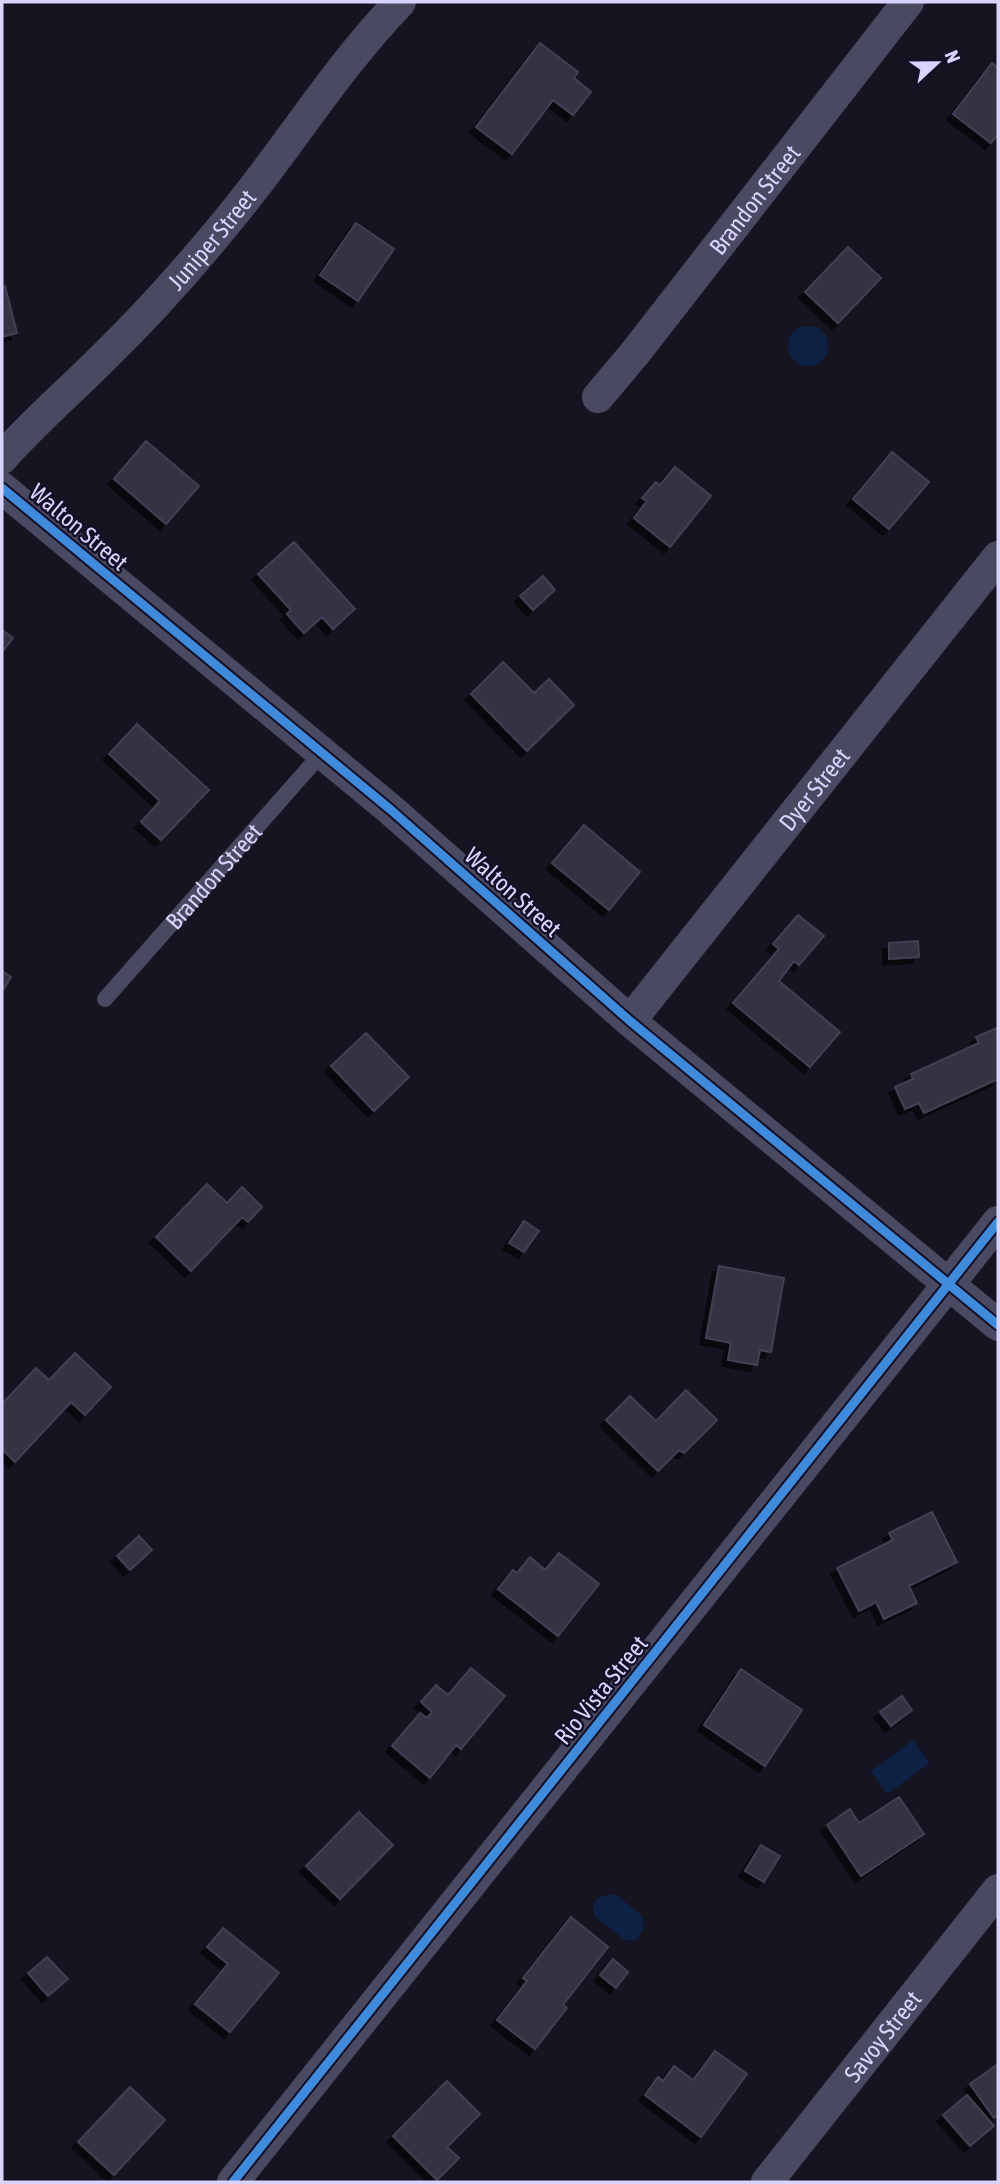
<svg xmlns="http://www.w3.org/2000/svg" width="1000" height="2184" font-family="'Asap Condensed',sans-serif">
<style>
.water{fill:#0d2144}
.building{fill:#343243;stroke:#433f54;stroke-width:2;filter:url(#shadow)}
.lines{fill:none;stroke-linecap:round;stroke-linejoin:round}
.lane{stroke:#4a4962;stroke-width:16}
.street{stroke:#4a4962;stroke-width:32}
.cycleway-casing{stroke:#130f26;stroke-width:13}
.cycleway{stroke:#408adc;stroke-width:9}
.labels{text-anchor:middle;dominant-baseline:central;stroke-width:5;stroke-linejoin:round;paint-order:stroke}
.street-label{font-size:24px;fill:#d9d4ff;stroke:#130f26}
</style>
<defs>
<filter id="shadow"><feDropShadow dx="-6" dy="6" stdDeviation="0" flood-color="#0009"/></filter>
</defs>
<rect width="100%" height="100%" fill="#161421"/>
<!-- water -->
<path class="water" d="M788 346a20 20 0 1 1 40 0a20 20 0 1 1-40 0Z
M913 1740 930 1763 887 1794 871 1771Z
M615 1894 641 1915 644 1926 638 1939 626 1941 594 1916 593 1904 601 1896Z"/>
<!-- building -->
<path class="building" d="M540 43 578 72 574 78 591 92 573 115 553 100 512 154 476 127Z
M992 63 998 68V134L991 143 953 114Z
M356 223 394 249 358 301 320 275Z
M848 247 881 278 838 323 805 292Z
M5 286 17 333 2 337V287Z
M146 441 199 486 166 524 114 479Z
M892 452 929 482 889 529 853 499Z
M675 467 711 496 670 547 634 518 647 501 642 498 656 482 660 485Z
M294 542 355 609 333 629 322 617 304 633 287 614 291 610 258 574Z
M543 576 555 590 533 610 520 596Z
M2 630 13 638 2 652Z
M503 662 534 693 549 679 574 705 527 751 471 694Z
M137 724 209 790 161 840 141 822 160 801 109 754Z
M584 825 640 872 609 910 552 863Z
M798 915 824 936 799 965 794 961 779 981 840 1032 810 1067 733 1003 779 949 773 944Z
M918 941 919 957 889 959V943Z
M2 971 11 977 2 992Z
M997 1028 998 1079 924 1113 919 1103 905 1109 895 1087 913 1079 911 1074 979 1043 976 1037Z
M366 1033 409 1077 374 1111 331 1066Z
M207 1184 227 1203 242 1187 262 1207 248 1222 242 1217 191 1271 156 1237Z
M524 1221 539 1231 524 1252 509 1243Z
M719 1266 784 1278 771 1352 760 1350 757 1365 728 1360 731 1343 706 1338Z
M75 1353 111 1387 85 1415 71 1402 15 1462 2 1449V1404L36 1368 49 1380Z
M686 1390 717 1420 684 1453 679 1450 658 1471 606 1420 630 1396 656 1421Z
M932 1512 957 1562 909 1586 917 1603 884 1619 876 1602 859 1611 837 1568 893 1540 889 1533Z
M139 1536 152 1550 130 1570 117 1556Z
M559 1553 599 1584 558 1636 498 1589 513 1570 517 1573 530 1557 545 1570Z
M471 1668 505 1696 461 1749 456 1745 430 1778 392 1746 420 1713 427 1718 432 1712 421 1702 436 1685 448 1695Z
M741 1669 802 1710 765 1766 704 1725Z
M902 1696 912 1710 891 1726 880 1712Z
M899 1797 924 1834 861 1876 827 1825 850 1809 859 1823Z
M359 1812 393 1845 340 1899 306 1866Z
M761 1845 780 1856 764 1882 745 1871Z
M571 1917 608 1947 563 2005 567 2008 535 2049 497 2020 527 1981 523 1978Z
M223 1928 279 1973 230 2032 195 2004 228 1964 207 1947Z
M47 1957 68 1979 48 1996 28 1973Z
M613 1959 628 1972 616 1988 600 1975Z
M715 2051 747 2074 701 2137 645 2095 658 2077 663 2081 674 2066 693 2080Z
M998 2064V2115L994 2118 970 2084Z
M447 2081 480 2114 447 2147 459 2158 437 2180 393 2136Z
M130 2087 165 2120 114 2175 78 2142Z
M967 2095 994 2126 970 2146 943 2115Z"/>
<g class="lines">
<!-- lane -->
<path class="lane" id="s1" d="M105 999 322 753"/>
<!-- street -->
<g class="street">
<path id="s2" d="M598 397 635 353 908 2"/>
<path id="s3" d="M2 458C34 422 70 391 104 357 148 314 190 267 229 219 288 148 336 68 400 2"/>
<path d="M2 488 391 810 630 1021 998 1325"/>
<path id="s4" d="M630 1021 998 557"/>
<path d="M233 2182 998 1222"/>
<path id="s5" d="M767 2182 998 1890"/>
</g>
<!-- cycleway casing -->
<g class="cycleway-casing">
<path id="cycleway" d="M2 488 391 810 630 1021 998 1325
M233 2182 998 1222"/>
</g>
<!-- cycleway -->
<use href="#cycleway" class="cycleway"/>
</g>
<g class="labels">
<!-- street labels -->
<g class="street-label">
<text stroke="none"><textPath href="#s2" startOffset="252">Brandon Street</textPath></text>
<text stroke="none"><textPath href="#s3" startOffset="303">Juniper Street</textPath></text>
<text transform="translate(79 527) rotate(40)">Walton Street</text>
<text stroke="none"><textPath href="#s4" startOffset="296">Dyer Street</textPath></text>
<text stroke="none"><textPath href="#s1" startOffset="164">Brandon Street</textPath></text>
<text transform="translate(513 892) rotate(42)">Walton Street</text>
<text transform="translate(601 1690) rotate(-51)">Rio Vista Street</text>
<text stroke="none"><textPath href="#s5" startOffset="186">Savoy Street</textPath></text>
</g>
</g>
<!-- border -->
<rect width="1000" height="2184" fill="none" stroke="#d9d4ff" stroke-width="7"/>
<!-- north arrow -->
<g transform="translate(937 63) rotate(68)" stroke="#130f26" stroke-width="5" paint-order="stroke">
<path d="M0-5L12 26L0 18L-12 26Z" fill="#d9d4ff"/>
<text y="-10" font-size="19" font-weight="bold" text-anchor="middle" fill="#d9d4ff">N</text>
</g>
</svg>
